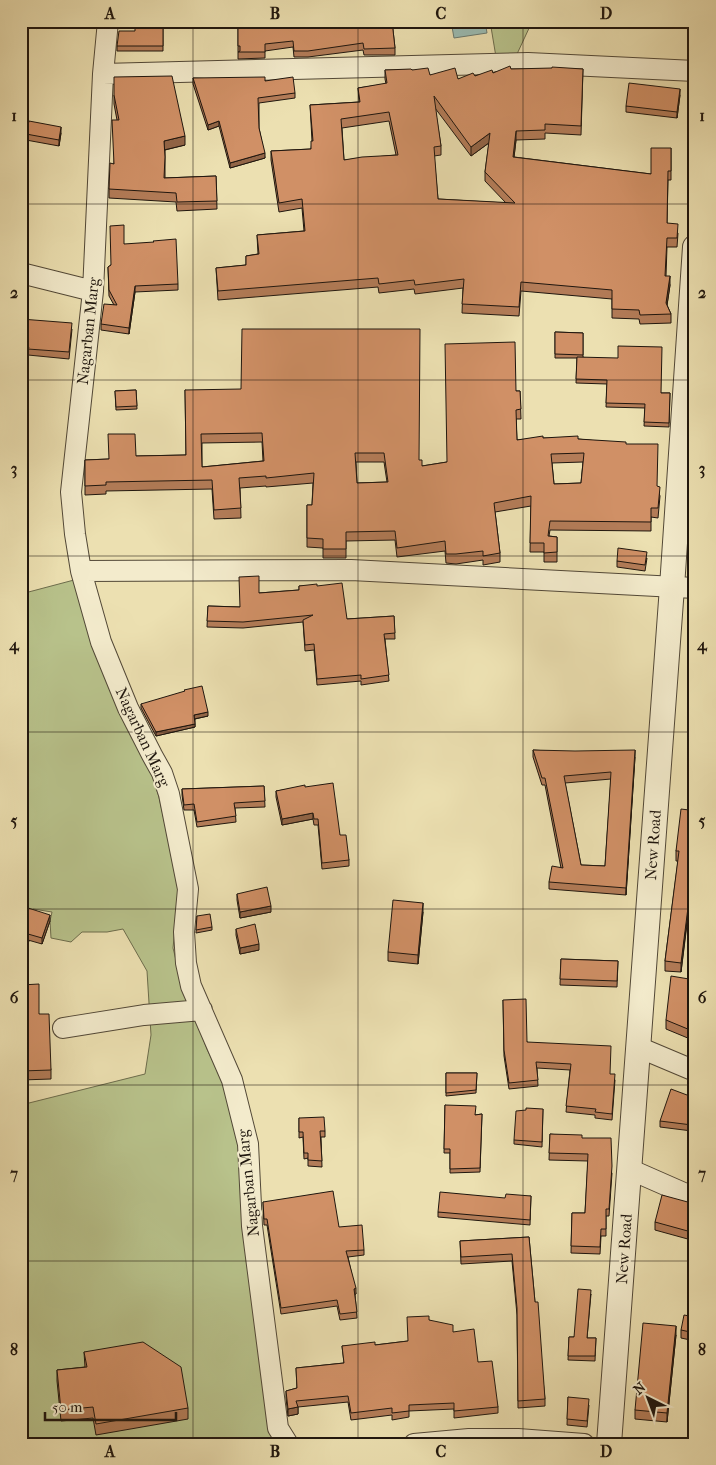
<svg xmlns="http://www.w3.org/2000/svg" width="716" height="1465" font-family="'IM FELL French Canon',serif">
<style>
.green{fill:#b8c28b;stroke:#6c6c4c}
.water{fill:#9abcb3;stroke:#697a71}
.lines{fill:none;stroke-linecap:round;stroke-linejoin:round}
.minor-casing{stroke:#524837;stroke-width:22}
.tertiary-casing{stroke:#524837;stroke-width:26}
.minor{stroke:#f3ebcc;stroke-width:20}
.tertiary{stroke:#f3ebcc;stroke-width:24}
.wall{fill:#b37c58;stroke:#1f160e;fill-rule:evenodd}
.shaded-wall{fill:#926547;stroke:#1f160e}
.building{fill:#d09066;stroke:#1f160e;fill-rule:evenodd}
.grid{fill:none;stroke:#1f160e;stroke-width:1;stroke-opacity:0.55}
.labels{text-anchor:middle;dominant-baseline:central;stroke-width:4;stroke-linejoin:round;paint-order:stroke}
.street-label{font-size:16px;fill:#1f160e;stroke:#f3ebcc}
.neatline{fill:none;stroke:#1f160e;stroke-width:2}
.grid-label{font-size:16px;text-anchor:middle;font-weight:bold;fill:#1f160e}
</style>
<rect width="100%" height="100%" fill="#ece0b1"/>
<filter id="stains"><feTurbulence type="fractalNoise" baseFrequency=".004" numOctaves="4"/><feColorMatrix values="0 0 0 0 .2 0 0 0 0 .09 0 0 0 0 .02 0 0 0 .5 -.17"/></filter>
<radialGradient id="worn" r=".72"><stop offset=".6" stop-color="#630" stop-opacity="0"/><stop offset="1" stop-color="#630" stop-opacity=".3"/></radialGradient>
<!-- green -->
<path class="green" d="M490 21H533L531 24 517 54 496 57Z
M74 580 150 767 159 797 179 888 173 948 182 984 207 1049 226 1089 239 1142 255 1304 274 1444H21V1105L145 1074 151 1035 147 971 123 929 107 932H82L71 942 51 938 50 921 52 912 33 909 29 942 21 941V594Z"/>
<!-- water -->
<path class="water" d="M451 21H485L487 33 454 38Z"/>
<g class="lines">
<!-- minor casing -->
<g class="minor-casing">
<path id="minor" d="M108 21 103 74 93 291 71 492 75 534 81 571 101 642 128 708 152 755 162 773 169 794 188 889 184 932 186 963 191 986 232 1080 248 1144 252 1226 278 1428 288 1444
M103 74 528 63 695 71
M21 273 93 291
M81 571 351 570 695 588
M63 1028 144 1015 202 1010
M638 1047 695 1071
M629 1169 695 1198
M414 1444 469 1439H518L584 1444"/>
</g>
<!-- tertiary casing -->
<g class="tertiary-casing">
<path id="tertiary" d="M609 1444 672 587 695 247"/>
</g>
<!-- minor -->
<use href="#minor" class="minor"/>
<!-- tertiary -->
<use href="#tertiary" class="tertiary"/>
</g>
<!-- wall -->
<path class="wall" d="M232 21H392L395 48V55H364L363 50 308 57H294L293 47 265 51V58L238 59V23L232 22Z
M163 25V51H117V46L135 31Z
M511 69H583L581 135 545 133V139L516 140 514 157 651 174 671 148V180H668L667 223 678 233 677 247H667L666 276 670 285 667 305 671 314V323L640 324 639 319 612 318V299L521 291 519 316 462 313 463 288 415 294 414 289 379 293 378 287 218 300 216 268 246 265V256L258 254 257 235 304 231 302 208 279 212 271 160V151L311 149 312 141 310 105 359 102 358 88 386 84 385 79V70H412L430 75 458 79ZM435 108 471 156 489 143 485 172V181L506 203 438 199 434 156 441 155V146ZM389 121 396 155 344 160 342 128Z
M193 78 265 81 295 93V98L259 103V128L265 158 230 168 219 126 208 130 193 84Z
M114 95 185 145 165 150V178L216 176 217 209 177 211 176 202 109 198V189L114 163 117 120 114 104Z
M680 95 677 118 626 112V106Z
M61 133 59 146 26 140V134Z
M124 244 178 284V290L135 292 129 334 101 330V324L114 305 109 296 108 267 111 265Z
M21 319 72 329 69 359 28 355V353H21Z
M555 332 583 333V357L661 393H670L669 427 644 426 645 408 606 407 607 384 576 383 577 358H555Z
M136 390 137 409 116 410 115 391Z
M185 390 419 460 422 466 447 462 516 391H520L521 419H516L517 440 543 438 578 439 626 444 657 487 660 496 658 518 651 517V531L550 530 549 536 557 537V562H544V552H530L531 506 495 512 500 553V562L483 565V560L456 564 446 563 445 551 397 557 395 540 346 541V558H323V548L307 547V505H312L313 483 266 487V486L240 488 241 518 214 519 212 489 106 491V494L85 495V460L109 459 136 456 186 455ZM262 442 263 461 202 467V443ZM356 462H384L387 482 357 483ZM583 462 581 483 554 484 552 463Z
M647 558 645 571 617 567V561Z
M299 586H317L347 619 394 616 395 639H385L389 681 361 685V681L317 685 314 650 305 651 303 622 243 628 207 627 208 606 240 607 259 593 299 590Z
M141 704 208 716 195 719V727L156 736 141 708Z
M695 707V861L681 972 665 971V961L678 861H676V851L689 810Z
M533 750 635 757 626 895 549 889V882L561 868 545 785H542L533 757ZM611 779 605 866 581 865 565 783Z
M264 786 265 807 235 808 236 822 197 827 194 810H184L182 795V789Z
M305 787 340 835 349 860V866L322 869 318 825H314L313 819 282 825 276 797V791Z
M237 894 271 912 240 918 237 900Z
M21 910 50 921 42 944 21 938Z
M423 912 418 964 388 961V952Z
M197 916 212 927V930L196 933Z
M236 929 259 950 240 954 236 935Z
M561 959 618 961 617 987 560 985Z
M695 980V1041L666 1029V1020Z
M21 985 39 1014 51 1070V1079L21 1080Z
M503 1000 527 1042 610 1074 615 1080 612 1120 595 1118V1115L566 1112 570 1070 537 1068 538 1086 509 1089 504 1056Z
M446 1073H477L476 1093 446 1096Z
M695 1098V1166L690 1165 692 1131 660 1127V1121Z
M445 1105 475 1115 482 1114 480 1172 450 1173V1153H444Z
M543 1109 542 1147 514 1144V1140Z
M299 1118 325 1131V1137H321L322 1167 308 1166V1158L304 1159 303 1137 299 1138Z
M550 1134 582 1138 612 1173 609 1216H606V1236H601L600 1254 571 1253 572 1213H585L588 1161 549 1160Z
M531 1196 530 1225 438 1217V1212Z
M263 1202 339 1227 364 1250V1255L348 1257 356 1294H355L357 1318 340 1320 337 1306 281 1314 267 1225H264Z
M695 1204V1241L655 1230V1222Z
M529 1237 535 1302 545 1399V1406L518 1408 517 1315 512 1261 461 1264 460 1241Z
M695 1248V1286L690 1285V1277L694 1263 693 1262V1254Z
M591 1294 587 1338H596L595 1361 568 1360 569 1337H574Z
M695 1317V1341L681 1338V1330Z
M429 1320 453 1332 478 1362 498 1407V1413L454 1418V1409L409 1411V1417L392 1420V1415L351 1420 348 1402 298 1407V1414L288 1416 286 1398V1391L297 1388 296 1368 344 1363 342 1346 375 1345 408 1341Z
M676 1335 667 1422 635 1419V1410Z
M84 1352 188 1408V1419L96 1435 93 1418 61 1421 57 1381V1370L85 1367Z
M568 1397 589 1405 587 1427 567 1425Z"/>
<!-- shaded-wall -->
<path class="shaded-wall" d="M680 89V95L677 118V112Z
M219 121V126L208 130V125Z
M61 127V133L59 146V140Z
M516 131V140L513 166V157Z
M490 133V142L471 156V147Z
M185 136V145L164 150V141Z
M265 153V158L230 168V163Z
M670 276V285L666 312V303Z
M135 286V292L129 334V328Z
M208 712V716L194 719V715Z
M195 724V727L156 736V732Z
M635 750V757L626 895V888Z
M313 813V819L282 825V819Z
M694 851V861L681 972V963Z
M423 903V912L418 964V955Z
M271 906V912L240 918V912Z
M50 915V921L42 944V938Z
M259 944V950L240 954V948Z
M356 1288V1294L354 1295V1289Z
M676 1326V1335L667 1422V1413Z
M298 1407V1414L288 1416V1409Z"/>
<!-- building -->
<path class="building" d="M238 21H392L395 48 364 49 363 43 308 51H294L293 41 265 44V52H238L240 51V46H238Z
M135 25H163V46H117L119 31H135Z
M510 66 511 69 552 68V67L583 69 581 126 545 124V130L516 131 513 157 651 174V148H671V171H668L667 223 678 224 677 238H667L665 276H670L666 303 671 314 640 315 639 310 612 309V290L521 282 519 307 462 304 464 279 415 285 414 280 379 284 378 278 218 291 216 268 246 265V256L259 254 257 235 305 231 302 199 279 203 271 151 311 149V141H313L310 105 360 102 358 88 387 83 385 70 411 69 412 70 428 68 430 75 455 68 458 79 473 73 475 76 492 70 493 73ZM434 96 471 147 490 133 485 172 515 203 438 199 434 147 441 146ZM389 112 398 155 362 157 344 160 341 119Z
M172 76 185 136 164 141 165 157 164 178 216 176 217 201 177 202 176 193 109 189 110 163 114 164 112 120H119L114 95V77Z
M265 77V81L293 77 295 93 258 98 259 128 265 153 230 163 219 121 208 125 193 78Z
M629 83 680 89 677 112 626 106Z
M29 121 61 127 59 140 26 134Z
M124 225V244L154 242 153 241 176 239 178 284 135 286 129 328 101 324 104 304 117 305 109 290 108 267 111 265 110 226Z
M21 319 72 323 69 352 28 349 29 347H21Z
M242 329H420L419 460H422V466L447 462 445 344 515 342 516 391H520L521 409 516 410 517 440 543 436V438L578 436V439L626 442V444H658L657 486 660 487 658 508H651V522L550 521 548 536 557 537V552L544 553V543H530L531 496 494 503 500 553 483 556V551L456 554H446L445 541 397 548 395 531 346 532V549H323V539L307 538V505H312L314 473 266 478V476L239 478 241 508 214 510 212 480 106 482V485L85 486V460L109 459 108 434H135L136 456 186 455 185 390 241 389ZM262 433 264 461 202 467 201 434ZM355 453H384L388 482 357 483ZM584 453 581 483 554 484 551 454Z
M555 332 583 333V355L555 354Z
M618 346 662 347 661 393H670L669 423 644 422 645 404 606 403 607 380 576 379 577 357 618 358Z
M136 390 137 406 116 407 115 391Z
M618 548 647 552 645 565 617 561Z
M259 576V593L299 590V586L317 584V586L342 583 347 619 394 616 395 633 384 634 389 675 361 679V675L317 679 314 644 305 645 303 620 313 615 243 622 207 621 208 606 240 607 239 577Z
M202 686 208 712 194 715 195 724 156 732 141 704 185 691 184 690Z
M695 707V852L681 963 665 961 679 851H676L681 809 689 810Z
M533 750 575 751 635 750 626 888 549 882 552 866 563 868 545 778H542ZM611 772 605 866 581 865 564 776Z
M333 783 340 835H346L349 860 322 863 318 819H314L313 813 282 819 276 791 305 785V787Z
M264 786 265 801 234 803 236 816 197 822 194 804 184 805 182 789Z
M267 887 271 906 240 912 237 894Z
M393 900 423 903 418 955 388 952Z
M22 906 50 915 42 938 21 932V910Z
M210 914 212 927 196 930 197 916Z
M255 924 259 944 240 948 236 929Z
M561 959 618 961 617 981 560 979Z
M671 976 695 980V1032L666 1020Z
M39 984V1014H49L51 1070 21 1071V985Z
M526 999 527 1042 611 1046 610 1074H615L612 1114 595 1112 596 1109 566 1106 571 1064 536 1062 538 1080 509 1083 504 1050 503 1000Z
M446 1073H477L476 1090 446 1093Z
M671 1089 695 1098V1160L690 1159 692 1125 660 1121Z
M445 1105 476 1106 475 1115 482 1114 480 1168 450 1169V1149H444Z
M526 1108 543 1109 542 1142 514 1140 516 1111 526 1110Z
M324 1117 325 1131H320L322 1161 308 1160V1153H304L303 1132H299V1118Z
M550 1134 582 1135V1138H611L612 1166 609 1209H606V1229H601L600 1247 571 1246 572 1213H585L588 1154 549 1153Z
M333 1191 339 1227 362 1225 364 1250 346 1251 356 1288 354 1289 357 1312 340 1314 337 1300 281 1308 267 1219H264L263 1202Z
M440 1192 505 1198 506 1194 531 1196 530 1220 438 1212Z
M662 1195 695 1204V1233L655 1222Z
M529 1237 535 1302H538L545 1399 518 1401 517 1308 512 1254 461 1257 460 1241Z
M695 1260V1278L690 1277Z
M578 1289 591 1290 587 1338H596L595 1356H568L569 1337H574Z
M684 1315 695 1317V1333L681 1330Z
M429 1316V1320L453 1325V1332L474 1329 478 1362 492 1361 498 1407 454 1411V1403L409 1405V1411L392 1413V1408L351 1413 348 1396 296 1401 298 1407 288 1409 286 1391 297 1388 296 1368 344 1363 342 1346 375 1342V1345L408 1341 407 1317Z
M643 1323 676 1326 667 1413 635 1410Z
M143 1342 181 1367 188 1408 96 1424 93 1407 61 1410 57 1370 87 1367 84 1352Z
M568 1397 589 1399 587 1421 567 1419Z"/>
<!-- grid -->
<path class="grid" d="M193 21V1444M358 21V1444M523 21V1444M21 204H695M21 380H695M21 556H695M21 732H695M21 909H695M21 1085H695M21 1261H695"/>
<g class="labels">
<!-- street labels -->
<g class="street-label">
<text transform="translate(88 331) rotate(-84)">Nagarban Marg</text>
<text transform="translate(143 737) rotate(65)">Nagarban Marg</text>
<text transform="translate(653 845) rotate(-86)">New Road</text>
<text transform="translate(248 1183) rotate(-96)">Nagarban Marg</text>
<text transform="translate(624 1249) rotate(-86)">New Road</text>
</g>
</g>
<!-- margin -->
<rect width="716" height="1465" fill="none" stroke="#ece0b1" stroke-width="55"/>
<!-- north arrow -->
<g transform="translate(648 1398) rotate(318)" stroke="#f3ebcc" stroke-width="4" paint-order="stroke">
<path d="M0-4L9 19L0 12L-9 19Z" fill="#1f160e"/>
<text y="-8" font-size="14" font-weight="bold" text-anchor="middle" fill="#1f160e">N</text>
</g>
<!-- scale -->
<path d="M45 1412v8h131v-8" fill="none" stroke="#1f160e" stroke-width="2.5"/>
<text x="52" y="1412" font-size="15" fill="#1f160e" stroke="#f3ebcc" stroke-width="4" paint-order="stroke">50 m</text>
<rect x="28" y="28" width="660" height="1410" class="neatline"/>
<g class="grid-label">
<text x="110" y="19">A</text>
<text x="275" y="19">B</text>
<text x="441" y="19">C</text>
<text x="606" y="19">D</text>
<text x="14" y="121">1</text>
<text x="702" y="121">1</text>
<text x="14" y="298">2</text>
<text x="702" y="298">2</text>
<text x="14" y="474">3</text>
<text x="702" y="474">3</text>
<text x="14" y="650">4</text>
<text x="702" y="650">4</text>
<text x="14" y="826">5</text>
<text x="702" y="826">5</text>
<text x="14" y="1003">6</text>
<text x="702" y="1003">6</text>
<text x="14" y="1179">7</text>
<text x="702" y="1179">7</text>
<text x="14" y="1355">8</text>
<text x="702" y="1355">8</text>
<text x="110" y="1457">A</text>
<text x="275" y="1457">B</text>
<text x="441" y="1457">C</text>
<text x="606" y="1457">D</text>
</g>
<rect width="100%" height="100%" filter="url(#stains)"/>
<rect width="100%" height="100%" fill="url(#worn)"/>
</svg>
